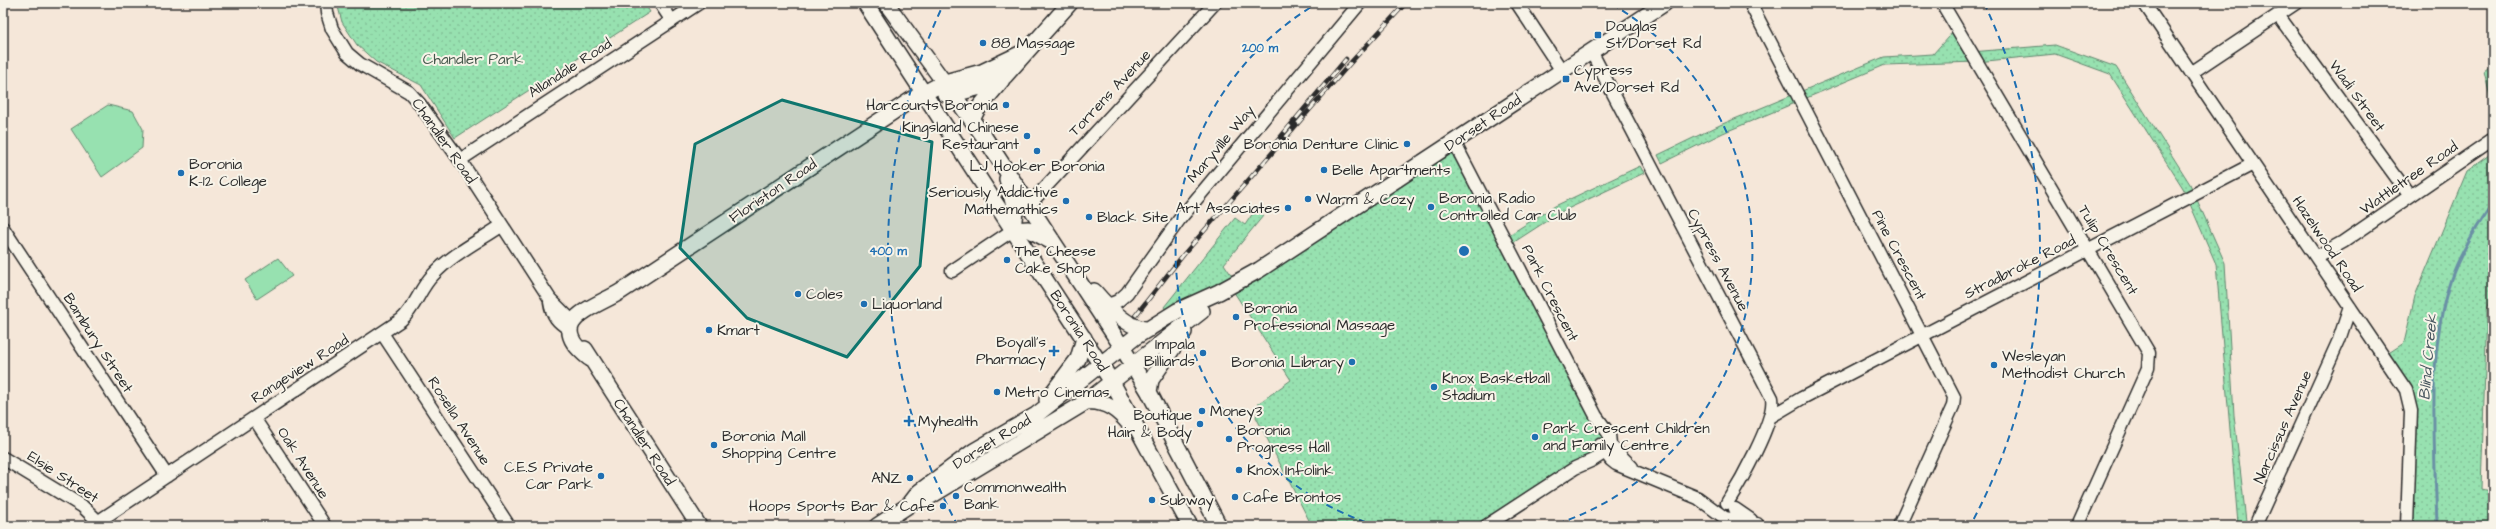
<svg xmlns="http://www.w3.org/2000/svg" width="2496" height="529" font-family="'Architects Daughter',sans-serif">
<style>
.grass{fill:#97e1b0;stroke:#61866e}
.park{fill:url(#park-dots);stroke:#61866e}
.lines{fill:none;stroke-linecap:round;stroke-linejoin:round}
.stream{stroke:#6b90a5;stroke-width:3}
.minor-casing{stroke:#2b2b2b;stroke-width:15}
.major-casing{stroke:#2b2b2b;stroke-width:18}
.minor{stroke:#f7f3e8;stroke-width:12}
.major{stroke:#f7f3e8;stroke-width:15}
.rail-casing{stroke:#2b2b2b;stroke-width:4.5}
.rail{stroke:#f7f3e8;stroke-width:3;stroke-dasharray:9;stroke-linecap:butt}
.marked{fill:#0f766e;fill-opacity:0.2;stroke:#0f766e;stroke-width:3;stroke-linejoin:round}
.ring{fill:none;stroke:#1f6fb2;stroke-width:2;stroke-dasharray:7 5}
.poi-dot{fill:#1f6fb2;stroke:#f7f3e8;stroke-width:1.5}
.labels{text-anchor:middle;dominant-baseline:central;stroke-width:4;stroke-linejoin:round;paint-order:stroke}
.poi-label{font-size:15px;fill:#2b2b2b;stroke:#f7f3e8;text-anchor:start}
.park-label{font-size:15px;fill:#46584c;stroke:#f7f3e8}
.street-label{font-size:15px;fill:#2b2b2b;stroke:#f7f3e8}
.water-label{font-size:16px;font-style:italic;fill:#46555e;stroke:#f7f3e8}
.centre{fill:#1f6fb2;stroke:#f7f3e8;stroke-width:2}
.ring-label{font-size:12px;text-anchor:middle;font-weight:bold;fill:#1f6fb2;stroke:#f7f3e8;stroke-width:4;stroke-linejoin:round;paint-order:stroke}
</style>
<defs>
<pattern id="park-dots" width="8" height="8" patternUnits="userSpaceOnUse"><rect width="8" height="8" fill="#97e1b0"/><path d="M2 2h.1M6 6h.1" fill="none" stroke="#82c198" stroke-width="1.8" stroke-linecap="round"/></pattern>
</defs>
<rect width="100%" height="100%" fill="#f5e7d9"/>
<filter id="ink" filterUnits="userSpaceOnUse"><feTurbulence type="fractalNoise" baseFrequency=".025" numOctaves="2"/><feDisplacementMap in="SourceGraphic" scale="8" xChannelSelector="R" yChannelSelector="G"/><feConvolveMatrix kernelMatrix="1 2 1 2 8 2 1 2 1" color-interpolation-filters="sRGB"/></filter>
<g filter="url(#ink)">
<!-- grass -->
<path class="grass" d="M108 105 133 111 143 129 142 148 102 177 71 129Z
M278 258 292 276 257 299 245 280Z"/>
<!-- park -->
<path class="park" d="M337 3H644L650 12 455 138 421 85 376 62 357 45 342 22Z
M1956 28 1971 52 2055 45 2116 67 2190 184 2225 263 2234 415 2246 521 2249 526 2238 524 2216 264 2183 188 2110 74 2055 54 1977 62 1885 65 1723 133 1662 163 1658 155 1720 125 1884 57 1933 54Z
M2493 64V110L2484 71Z
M1454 142 1504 238 1555 206 1640 166 1644 173 1559 213 1508 246 1603 429 1604 446 1486 526H1312L1256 417 1259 403 1291 380 1230 286 1169 316 1164 307 1235 218 1245 225 1257 207 1263 216 1224 264 1236 282Z
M2493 152V295L2487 309 2481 489 2493 492V526H2407L2411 411 2384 356 2404 343 2415 296 2467 171Z"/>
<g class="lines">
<!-- stream -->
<path class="stream" d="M2437 526C2435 449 2426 352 2451 279 2461 251 2477 227 2493 202"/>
<!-- minor casing -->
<g class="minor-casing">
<path id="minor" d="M326 3 327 13 332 29 347 53 360 64 409 92 419 103 460 160 550 299 572 321
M660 3 672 21
M1517 3 1562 71
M1750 3 1954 397 1953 406 1899 526
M1942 3 2149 353 2148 368 2077 526
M2144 3 2406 390 2411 411 2407 526
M2278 15 2410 196
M1591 51 1772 398C1776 420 1739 484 1727 503
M2191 73 2296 3
M1454 142 1596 416 1609 434 1610 444 1607 451 1593 460 1575 468 1486 526
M460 160 699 3
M1029 205 1215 3
M3 228 167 476
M2316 257 2343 242 2493 139
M952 271 1013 230
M550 302C552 316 558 322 569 329
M1108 305 1118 301 1127 293 1179 220 1360 3
M382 333 509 526
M1770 417 1802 398 2253 164
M254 418 325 526
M1600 445 1611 460 1616 464 1698 498 1725 518 1757 524
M1601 445 1613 448 1632 467
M3 458 82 506 103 526
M1735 509 1751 520
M99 521 401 320C416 307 419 289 433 275 451 255 479 241 501 226
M2255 526 2339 340 2350 307"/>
</g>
<!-- major casing -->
<g class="major-casing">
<path id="major" d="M865 3 1112 382 1190 526
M886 3 985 138 1122 347 1149 392 1219 526
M945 94H954L988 85 1005 76 1070 3
M972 120 977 110 1002 80
M1007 179 1015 210 1013 230
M1013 230 1028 229 1052 242
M1094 291C1106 305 1130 331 1149 329
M585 349 699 526
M589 358C543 322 591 309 620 292L911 100 945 82 982 72 1024 52
M1149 392 1151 380 1184 332
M1047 400 1078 359 1084 338
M1086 402C1106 400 1119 411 1131 426
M924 500 1086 402 1202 311
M877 526 909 505 919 492 974 451 1036 415 1134 338 1177 311 1219 292 1259 270 1665 3"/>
</g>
<!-- minor -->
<use href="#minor" class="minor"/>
<!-- major -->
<use href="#major" class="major"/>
<!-- rail casing -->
<g class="rail-casing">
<path id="rail" d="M1273 146 1346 59
M1135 316 1184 254 1353 60 1406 3"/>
</g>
<!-- rail -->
<use href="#rail" class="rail"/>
</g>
</g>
<!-- marked area -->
<path class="marked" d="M782 100 932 142 920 266 847 357 747 318 680 248 695 144Z"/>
<!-- distance rings -->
<g class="ring">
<path d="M1377 526A288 288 0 0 1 1316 4M1612 4A288 288 0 0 1 1551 526"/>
<path d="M958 526A576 576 0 0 1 944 3M1984 3A576 576 0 0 1 1970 526"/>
</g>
<!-- markers -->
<g class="poi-dot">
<rect x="1594" y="31" width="8" height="8" rx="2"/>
<circle cx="983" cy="43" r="4"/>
<rect x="1562" y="75" width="8" height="8" rx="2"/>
<circle cx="1006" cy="105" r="4"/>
<circle cx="1027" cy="136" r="4"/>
<circle cx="1407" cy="144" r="4"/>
<circle cx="1037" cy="151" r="4"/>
<circle cx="1324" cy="170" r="4"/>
<circle cx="181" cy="173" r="4"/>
<circle cx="1308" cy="199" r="4"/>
<circle cx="1066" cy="201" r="4"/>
<circle cx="1431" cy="207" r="4"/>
<circle cx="1288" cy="208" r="4"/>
<circle cx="1089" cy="217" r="4"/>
<circle cx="1007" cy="260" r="4"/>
<circle cx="798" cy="294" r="4"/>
<circle cx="864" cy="304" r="4"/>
<circle cx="1236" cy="317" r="4"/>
<circle cx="709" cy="330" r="4"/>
<path d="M1052 345h4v4h4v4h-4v4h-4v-4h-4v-4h4z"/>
<circle cx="1203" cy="353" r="4"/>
<circle cx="1352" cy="362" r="4"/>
<circle cx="1994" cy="365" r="4"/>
<circle cx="1434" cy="387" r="4"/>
<circle cx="997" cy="392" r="4"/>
<circle cx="1202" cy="411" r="4"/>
<path d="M907 415h4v4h4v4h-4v4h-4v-4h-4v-4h4z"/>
<circle cx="1200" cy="424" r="4"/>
<circle cx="1535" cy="437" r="4"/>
<circle cx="1229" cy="439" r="4"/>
<circle cx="714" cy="445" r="4"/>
<circle cx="1239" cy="470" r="4"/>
<circle cx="601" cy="476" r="4"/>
<circle cx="910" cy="478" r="4"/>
<circle cx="956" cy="496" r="4"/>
<circle cx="1235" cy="497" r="4"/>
<circle cx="1152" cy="500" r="4"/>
<circle cx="943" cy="506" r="4"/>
</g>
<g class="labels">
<!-- poi labels -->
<g class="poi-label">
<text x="1606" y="26">Douglas<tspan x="1606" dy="17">St/Dorset Rd</tspan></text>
<text x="991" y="43">88 Massage</text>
<text x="1574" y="70">Cypress<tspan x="1574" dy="17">Ave/Dorset Rd</tspan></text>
<text x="998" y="105" text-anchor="end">Harcourts Boronia</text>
<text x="1019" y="127" text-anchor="end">Kingsland Chinese<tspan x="1019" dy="17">Restaurant</tspan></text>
<text x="1399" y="144" text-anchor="end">Boronia Denture Clinic</text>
<text x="189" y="164">Boronia<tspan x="189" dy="17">K-12 College</tspan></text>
<text x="1037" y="166" text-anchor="middle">LJ Hooker Boronia</text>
<text x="1332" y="170">Belle Apartments</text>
<text x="1058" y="192" text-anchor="end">Seriously Addictive<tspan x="1058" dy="17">Mathemathics</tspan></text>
<text x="1439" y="198">Boronia Radio<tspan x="1439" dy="17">Controlled Car Club</tspan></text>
<text x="1316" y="199">Warm &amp; Cozy</text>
<text x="1280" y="208" text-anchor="end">Art Associates</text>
<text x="1097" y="217">Black Site</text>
<text x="1015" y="251">The Cheese<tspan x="1015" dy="17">Cake Shop</tspan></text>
<text x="806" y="294">Coles</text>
<text x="872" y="304">Liquorland</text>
<text x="1244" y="308">Boronia<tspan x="1244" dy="17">Professional Massage</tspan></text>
<text x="717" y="330">Kmart</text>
<text x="1046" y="342" text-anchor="end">Boyall's<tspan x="1046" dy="17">Pharmacy</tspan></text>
<text x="1195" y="344" text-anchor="end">Impala<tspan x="1195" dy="17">Billiards</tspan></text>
<text x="2002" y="356">Wesleyan<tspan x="2002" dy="17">Methodist Church</tspan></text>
<text x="1344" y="362" text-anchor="end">Boronia Library</text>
<text x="1442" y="378">Knox Basketball<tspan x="1442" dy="17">Stadium</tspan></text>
<text x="1005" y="392">Metro Cinemas</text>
<text x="1210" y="411">Money3</text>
<text x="1192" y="415" text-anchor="end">Boutique<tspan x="1192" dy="17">Hair &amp; Body</tspan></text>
<text x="918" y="421">Myhealth</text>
<text x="1543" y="428">Park Crescent Children<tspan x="1543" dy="17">and Family Centre</tspan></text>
<text x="1237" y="430">Boronia<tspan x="1237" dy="17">Progress Hall</tspan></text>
<text x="722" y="436">Boronia Mall<tspan x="722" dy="17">Shopping Centre</tspan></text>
<text x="593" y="467" text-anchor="end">C.E.S Private<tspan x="593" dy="17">Car Park</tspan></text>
<text x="1247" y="470">Knox Infolink</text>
<text x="902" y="478" text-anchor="end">ANZ</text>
<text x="964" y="487">Commonwealth<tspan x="964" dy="17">Bank</tspan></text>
<text x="1243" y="497">Cafe Brontos</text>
<text x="1160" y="500">Subway</text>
<text x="935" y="506" text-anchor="end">Hoops Sports Bar &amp; Cafe</text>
</g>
<!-- park labels -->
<g class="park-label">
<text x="473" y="59">Chandler Park</text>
</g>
<!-- street labels -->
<g class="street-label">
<text transform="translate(570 68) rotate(-33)">Allandale Road</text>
<text transform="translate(1110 93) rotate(-47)">Torrens Avenue</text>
<text transform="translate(2357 96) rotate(54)">Wadi Street</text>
<text transform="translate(1483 123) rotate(-34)">Dorset Road</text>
<text transform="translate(444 141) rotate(55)">Chandler Road</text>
<text transform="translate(1221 144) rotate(-50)">Maryville Way</text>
<text transform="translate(2409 178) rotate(-35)">Wattletree Road</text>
<text transform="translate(773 191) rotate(-34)">Floriston Road</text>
<text transform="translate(2327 244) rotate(56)">Hazelwood Road</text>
<text transform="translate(2108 250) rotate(59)">Tulip Crescent</text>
<text transform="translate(1899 255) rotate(62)">Pine Crescent</text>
<text transform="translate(1718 260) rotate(62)">Cypress Avenue</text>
<text transform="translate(2020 267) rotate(-27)">Stradbroke Road</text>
<text transform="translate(1550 293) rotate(63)">Park Crescent</text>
<text transform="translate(1079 331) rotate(57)">Boronia Road</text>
<text transform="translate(98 343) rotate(57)">Bambury Street</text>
<text transform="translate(300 369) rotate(-33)">Rangeview Road</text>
<text transform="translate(459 421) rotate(57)">Rosella Avenue</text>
<text transform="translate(2283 427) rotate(-66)">Narcissus Avenue</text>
<text transform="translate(644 442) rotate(57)">Chandler Road</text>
<text transform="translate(992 442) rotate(-32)">Dorset Road</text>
<text transform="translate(303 463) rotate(57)">Oak Avenue</text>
<text transform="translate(63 477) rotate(33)">Elsie Street</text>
</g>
<!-- water labels -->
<g class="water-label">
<text transform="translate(2428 357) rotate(-85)">Blind Creek</text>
</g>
</g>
<circle cx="1464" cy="251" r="6" class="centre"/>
<g class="ring-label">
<text x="1260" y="52">200 m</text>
<text x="888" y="255">400 m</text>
</g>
<!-- margin -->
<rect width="2496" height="529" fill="none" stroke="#f7f3e8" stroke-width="16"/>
<rect x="8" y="8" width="2480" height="513" fill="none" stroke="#2b2b2b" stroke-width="1.5" filter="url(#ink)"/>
</svg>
